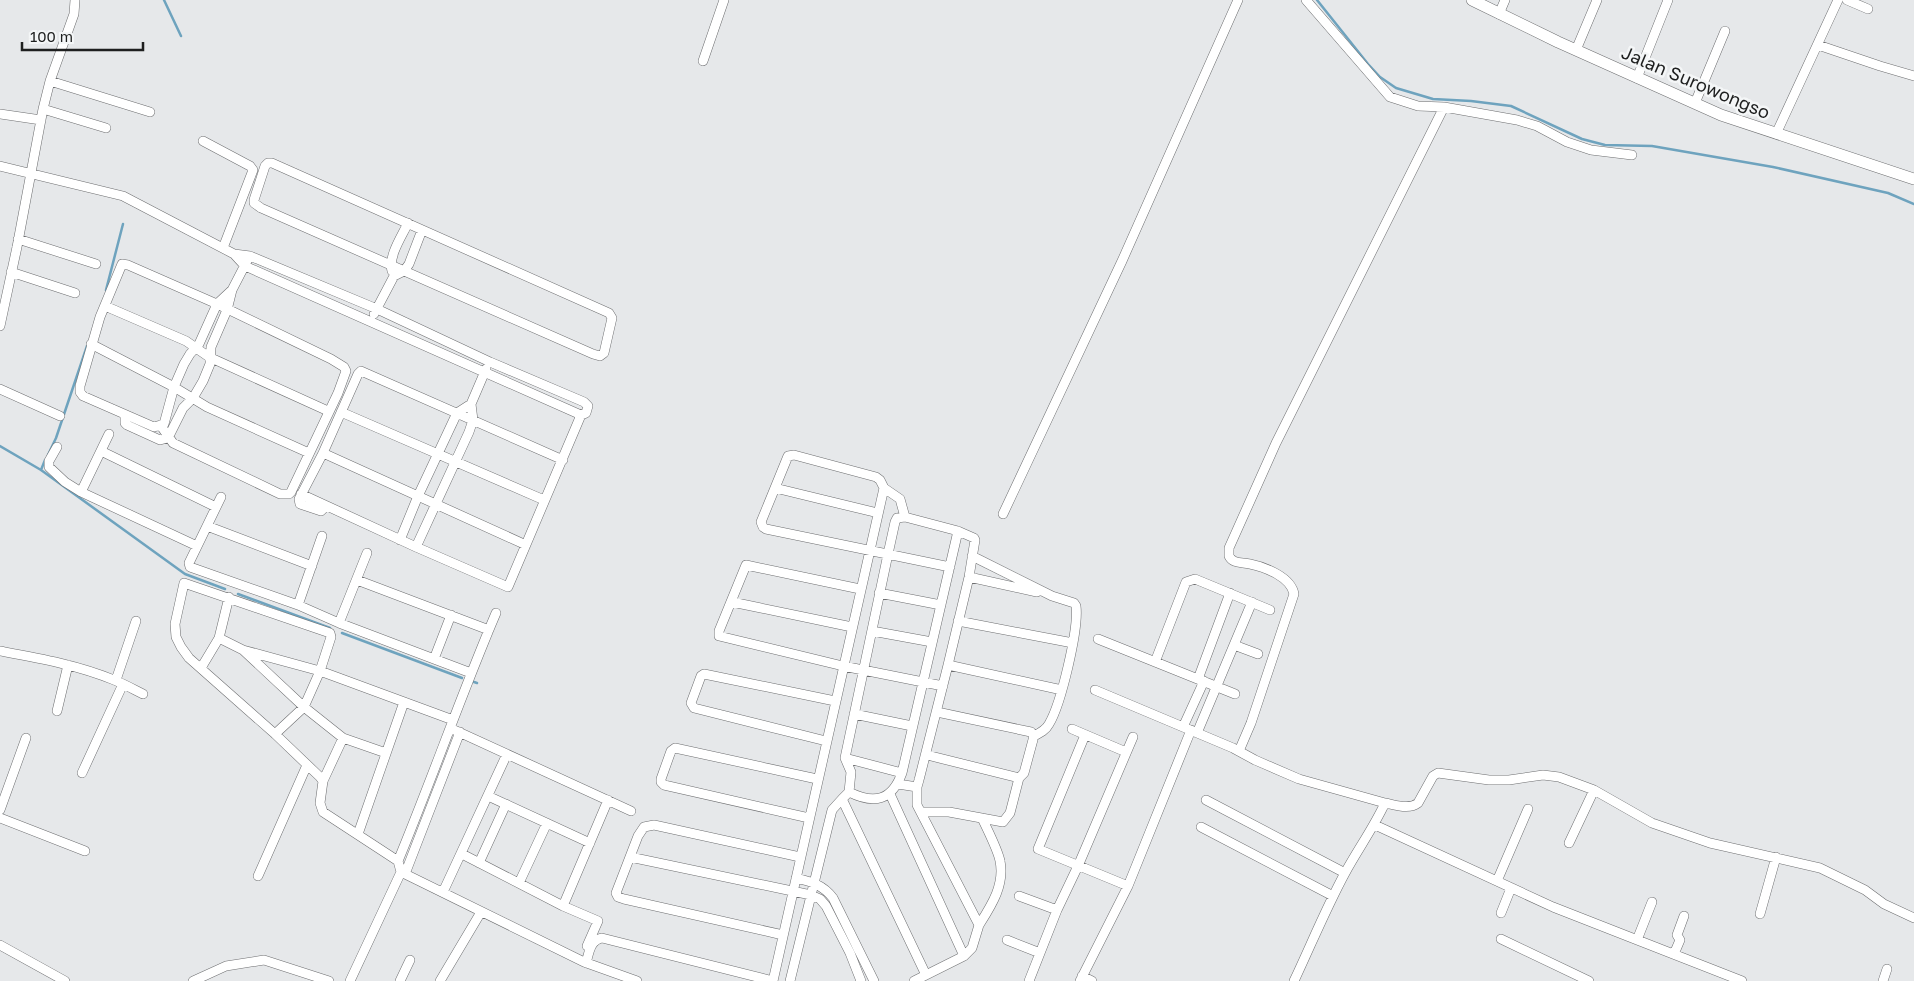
<svg xmlns="http://www.w3.org/2000/svg" width="1914" height="981" font-family="'Golos Text',sans-serif">
<style>
.lines{fill:none;stroke-linecap:round;stroke-linejoin:round}
.stream{stroke:#6ea3be;stroke-width:2.5}
.street-casing{stroke:#6d6e70;stroke-width:10}
.secondary-casing{stroke:#6d6e70;stroke-width:12}
.street{stroke:#fff;stroke-width:9}
.secondary{stroke:#fff;stroke-width:11}
.labels{text-anchor:middle;dominant-baseline:central;stroke-width:5;stroke-linejoin:round;paint-order:stroke}
.street-label{font-size:18px;fill:#1e1f1f;stroke:#f4f6f7}
</style>
<rect width="100%" height="100%" fill="#e6e8ea"/>
<g class="lines">
<!-- stream -->
<path class="stream" d="M164 0 181 36
M1317 0 1368 64 1380 77 1396 88 1433 99 1471 101 1511 106 1582 139 1605 145 1652 146 1773 167 1888 193 1914 204
M106 290 123 224
M0 446 41 470 185 574 225 589
M48 455 56 438 88 343
M41 470 45 460
M238 594 330 628
M342 633 462 678
M474 682 477 683"/>
<!-- street casing -->
<g class="street-casing">
<path id="street" d="M1306 0 1390 97 1418 106 1444 107 1517 120 1537 126 1567 142 1591 150 1632 155
M1847 0 1868 9
M1499 14 1505 0
M1818 45 1880 66 1914 76
M1576 50 1597 0
M703 61 724 0
M1637 78 1668 0
M50 81 150 112
M1695 103 1725 31
M43 109 106 128
M0 114 41 120
M1776 134 1838 0
M203 141 250 166 253 170 223 248
M268 163H272L609 313 612 318 604 353 600 356 593 354 261 208 254 203V200L265 166Z
M0 166 123 196 234 254 245 266 581 415
M18 239 96 264
M234 254 250 256 377 309 490 362 584 402 588 406 586 413 581 415 508 587 416 547 301 494
M392 271C388 256 402 236 408 223
M11 272 75 293
M105 306 186 341 209 357 328 411
M374 314 394 276 404 271 409 264 422 230
M0 326 17 247 43 109 50 81 74 14 75 0
M91 344 174 387 207 407 309 453
M0 389 60 416
M341 412 544 500
M125 415V423L127 425 160 440 168 438 183 408 193 398 203 381 210 364 211 347 227 310 232 290 247 261
M161 426 173 443 280 494H289L291 492 338 393 346 371 344 367 331 359 217 304 128 265 122 264 100 317 80 386V392L83 396 154 427 164 424 174 387 184 364 190 354 199 344 217 304 232 290
M57 447 49 461V467L65 482 81 492 197 546
M101 451 216 507
M323 453 526 545
M775 488 878 513
M81 492 109 434
M221 497 189 563 190 567 298 605 339 623 471 673
M326 506 321 511 300 504 299 499 323 453 358 374 361 371 563 460
M1003 514 1122 261 1238 0
M905 517 900 499 884 488 880 480 876 477 794 455 788 456 761 522 763 527 766 529 950 567
M207 526 312 566
M400 540 418 496 457 413 471 404
M416 547 469 432 473 420 471 404 486 369
M972 556 1052 596 1074 603 1076 606C1079 629 1061 704 1049 724 1046 730 1040 733 1034 736
M969 577 1037 592
M357 580 489 630
M860 589 746 565 719 631V636L843 666 943 686
M879 593 941 605
M732 602 852 627
M298 605 322 536
M958 621 1073 643
M339 623 367 553
M872 631 932 642
M219 638 243 650
M1098 639 1235 694
M1234 645 1258 654
M0 651C38 658 78 665 114 680 124 684 133 689 143 694
M434 659 451 615
M1155 662 1186 582 1195 579 1270 610
M948 665 1062 690
M201 668 219 638 229 597
M1198 679 1230 593
M116 680 136 621
M1095 690 1233 748 1255 760 1299 779 1385 803C1374 827 1358 849 1345 873 1326 908 1311 945 1294 981
M57 711 68 665
M854 714 912 726
M1183 727 1204 681
M450 728 631 811
M1072 729 1126 752
M1197 733 1252 602
M275 734 304 707 320 671 331 637 330 633 184 583 175 624 176 637 181 647 189 658 275 734 320 777 323 781 320 803 323 812 398 861
M1085 735 1038 849 1128 886
M826 741 694 708 691 703 701 676 704 674 835 701
M1239 751 1251 723 1294 594C1291 577 1265 567 1250 564 1241 562 1233 564 1229 556V548L1276 443 1444 107
M386 753 343 738 304 707 243 650 320 671 453 720
M927 755 1019 778
M845 758 902 773
M82 773 123 684
M323 781 343 738
M898 784 917 787 919 780 948 665 969 577 975 540 974 538 958 531 905 517 897 518 895 522 888 554 845 758 851 772 849 792 842 799 926 975
M849 792C875 805 892 800 902 773L958 531
M890 794 964 956
M488 796 590 843
M1206 800 1345 873
M1385 803C1396 805 1409 810 1418 803L1433 776 1438 773 1489 780H1509L1543 775 1559 777 1594 790 1652 823 1710 843 1820 868 1865 890 1884 904 1914 918
M0 810 26 738
M921 812H949L1003 822 1010 813 1019 778 1024 773 1034 736 1031 732 937 712
M0 818 85 851
M809 818 664 785 661 782V779L671 751 675 748 817 779
M1375 825 1553 907 1742 981
M1201 827 1333 896
M358 834 404 702
M1569 843 1594 790
M462 854 563 906 598 921 587 946
M630 857 811 895 820 899 826 906 850 953 861 981
M479 863 506 804
M401 872 584 962 637 981
M405 874 460 732
M258 876 307 765
M796 878C812 882 823 885 833 898L874 981
M1497 881 1528 809
M519 883 547 823
M443 892 507 754
M1019 896 1057 910
M563 906 608 800
M1501 913 1511 888
M1760 914 1776 857
M979 925C991 906 1005 885 1000 861 998 850 987 829 982 818
M783 935 624 899 618 897 616 893 638 836 644 827 654 825 800 857
M1501 939 1589 981
M1007 940 1040 953
M1637 940 1652 902
M0 945 65 981
M1674 954 1680 940 1677 935 1684 916
M586 963C589 953 590 940 602 938L773 981
M1082 976 1092 981
M193 981 226 966 264 960 329 981
M350 981 401 872 398 861C432 779 461 695 496 613
M400 981 410 960
M440 981 481 912
M773 981 884 488
M790 981 832 810 842 799
M914 981 964 956 972 948 979 925 917 805V787
M1029 981 1057 910 1078 866 1133 737
M1080 981 1128 886 1191 730
M1883 981 1887 969"/>
</g>
<!-- secondary casing -->
<g class="secondary-casing">
<path id="secondary" d="M1472 0 1558 42 1721 115 1914 179"/>
</g>
<!-- street -->
<use href="#street" class="street"/>
<!-- secondary -->
<use href="#secondary" class="secondary"/>
</g>
<g class="labels">
<!-- street labels -->
<g class="street-label">
<text transform="translate(1696 82) rotate(23)">Jalan Surowongso</text>
</g>
</g>
<!-- scale -->
<path d="M22 42v8h121v-8" fill="none" stroke="#1e1f1f" stroke-width="2.5"/>
<text x="30" y="42" font-size="15" fill="#1e1f1f" stroke="#f4f6f7" stroke-width="4" paint-order="stroke">100 m</text>
</svg>
